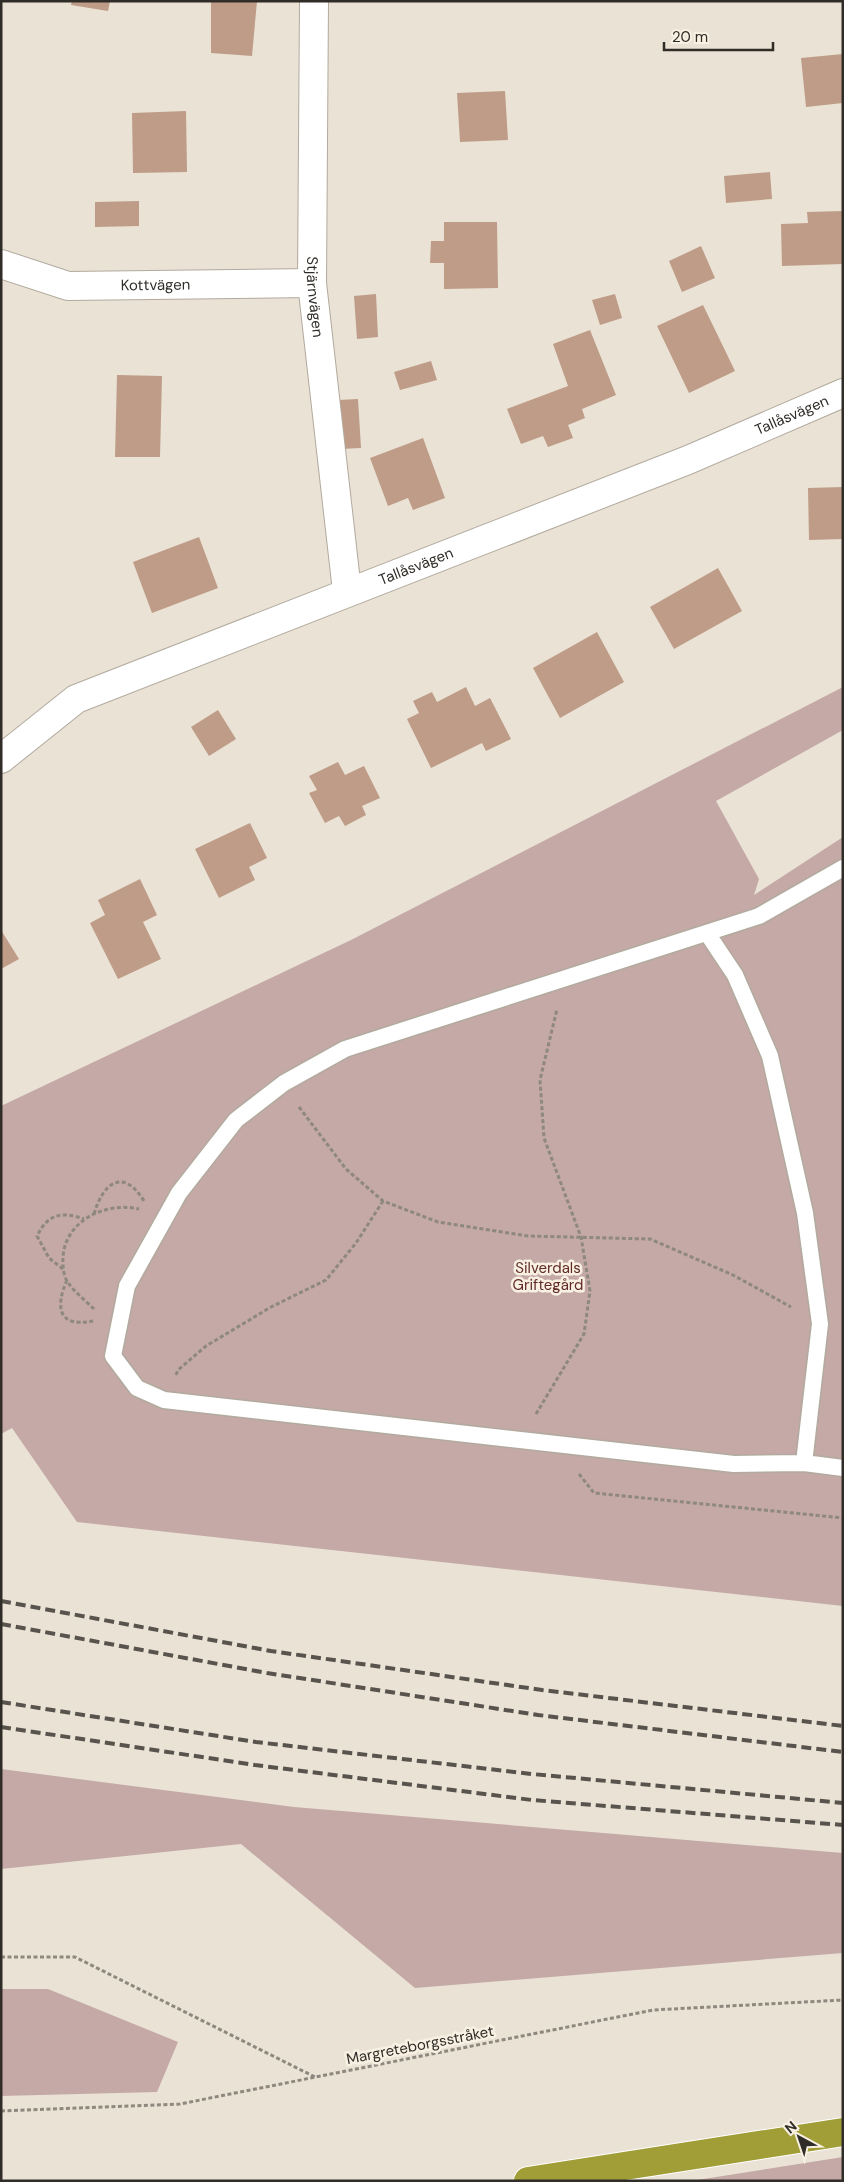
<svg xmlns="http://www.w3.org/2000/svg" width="844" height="2182" font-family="'DM Sans',sans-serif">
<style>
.green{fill:#c4a9a6}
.building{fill:#be9c87}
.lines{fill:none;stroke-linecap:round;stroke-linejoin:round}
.service-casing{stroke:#b2aa9e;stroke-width:19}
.minor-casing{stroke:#b2aa9e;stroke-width:30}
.motorway-casing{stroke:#fff;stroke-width:30}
.path{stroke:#8e887f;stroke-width:3;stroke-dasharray:4 2.5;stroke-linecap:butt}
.service{stroke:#fff;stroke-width:16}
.minor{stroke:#fff;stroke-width:28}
.motorway{stroke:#a19d37;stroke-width:28}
.rail{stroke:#58544d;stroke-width:4;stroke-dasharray:10 5;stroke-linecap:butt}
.labels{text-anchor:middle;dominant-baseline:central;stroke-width:5;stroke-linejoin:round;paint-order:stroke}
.street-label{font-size:15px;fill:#302d28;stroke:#f8f0e2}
.park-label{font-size:15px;fill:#612b27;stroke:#f8f0e2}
</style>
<rect width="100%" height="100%" fill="#eae2d5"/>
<!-- green -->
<path class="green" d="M843 687V730L716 801 759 879 754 895 843 837V1606L77 1522 12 1428 1 1434V1106L351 940Z
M1 1769 294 1807 843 1853V1953L415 1988 241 1844 1 1869Z
M1 1989H48L178 2042 157 2092 1 2096Z
M843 2157V2181H691Z"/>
<!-- building -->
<path class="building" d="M72 1H110L108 11 71 5Z
M211 1H257L252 56 211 53Z
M843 54V103L806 107 801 58Z
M505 91 508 140 460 142 457 93Z
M186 111 187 172 133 173 132 113Z
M770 172 772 199 726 203 724 176Z
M139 201V226L95 227V202Z
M843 211V264L782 266 781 224 808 223 807 212Z
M444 222H497L498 288 444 289V263H430L431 241H444Z
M701 246 715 278 682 292 669 261Z
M376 294 378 337 357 339 354 296Z
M615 294 622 318 600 325 592 300Z
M703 305 735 371 689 393 657 326Z
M590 330 616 395 582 409 585 418 568 425 573 438 548 447 543 436 521 444 507 409 568 386 553 344Z
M431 361 437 380 400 390 394 372Z
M117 375 162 376 160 457H115Z
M358 399 361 448 341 449 338 400Z
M423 438 445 498 413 510 408 498 388 506 370 458Z
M843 487V539L809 540 808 488Z
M199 537 218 588 152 613 133 562Z
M718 568 742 611 674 649 650 607Z
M597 632 624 682 560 718 533 668Z
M466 687 475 706 490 698 511 739 486 751 482 743 431 768 407 719 419 713 413 701 432 692 437 702Z
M218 710 236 739 209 756 191 727Z
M338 762 345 775 364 766 380 798 362 806 366 815 345 826 339 816 325 823 309 793 317 790 309 776Z
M250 823 267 858 249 867 255 880 219 898 195 849Z
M140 879 157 915 143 922 161 959 118 979 90 923 105 915 98 900Z
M1 930 19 959 1 969Z"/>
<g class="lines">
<!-- service casing -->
<g class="service-casing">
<path id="service" d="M843 868 759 916 345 1049 284 1083 236 1120 179 1193 127 1286 113 1356 137 1388 164 1400 734 1464 804 1463 843 1468
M707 933 735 975 770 1056 805 1213 820 1324 804 1463"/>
</g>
<!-- minor casing -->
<g class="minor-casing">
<g id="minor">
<path id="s1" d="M314 1 312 283 347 591"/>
<path id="s2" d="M1 264 68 286 312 283"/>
<path id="s3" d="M1 759 76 699 688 460 843 393"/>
</g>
</g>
<!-- motorway casing -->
<g class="motorway-casing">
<path id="motorway" d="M528 2181 843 2132"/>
</g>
<!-- path -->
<path class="path" d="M299 1107 346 1169 383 1201 438 1222 528 1236 650 1239 733 1275 791 1307
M94 1214C103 1183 123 1167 144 1201
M63 1269 49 1258 37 1236C48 1214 61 1211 84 1219
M67 1280C55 1307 58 1328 93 1321
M94 1309C85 1300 74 1292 67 1281 64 1276 63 1269 63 1263 61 1223 103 1201 139 1209
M176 1375 178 1370 206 1346 271 1307 326 1280 356 1243 383 1201
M536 1414 584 1334 590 1291 581 1237 544 1138 540 1080 557 1009
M579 1474 594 1493 843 1518
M1 1957H75L315 2077
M1 2111 180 2104 653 2010 843 2000"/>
<!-- service -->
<use href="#service" class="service"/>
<!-- minor -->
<use href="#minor" class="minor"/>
<!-- motorway -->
<use href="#motorway" class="motorway"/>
<!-- rail -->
<path class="rail" d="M1 1601 271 1651 542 1690 843 1726
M1 1624 267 1673 538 1715 843 1752
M1 1702 256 1742 532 1774 843 1803
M1 1727 255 1765 532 1800 843 1825"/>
</g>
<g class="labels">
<!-- street labels -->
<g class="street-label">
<text stroke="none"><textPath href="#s2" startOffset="158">Kottvägen</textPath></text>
<text stroke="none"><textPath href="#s1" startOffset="296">Stjärnvägen</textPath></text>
<text stroke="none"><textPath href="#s3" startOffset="866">Tallåsvägen</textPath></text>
<text stroke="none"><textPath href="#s3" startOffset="461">Tallåsvägen</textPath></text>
<text transform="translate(420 2045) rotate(-11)">Margreteborgsstråket</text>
</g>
<!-- park labels -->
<g class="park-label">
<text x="548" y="1268">Silverdals<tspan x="548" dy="17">Griftegård</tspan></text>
</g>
</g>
<!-- border -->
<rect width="844" height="2182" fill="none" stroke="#302d28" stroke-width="5"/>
<!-- north arrow -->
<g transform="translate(799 2137) rotate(320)" stroke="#f8f0e2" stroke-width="4" paint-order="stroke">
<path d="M0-4L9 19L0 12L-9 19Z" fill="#302d28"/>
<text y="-8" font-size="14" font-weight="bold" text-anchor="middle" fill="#302d28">N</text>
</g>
<!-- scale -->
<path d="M664 42v8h109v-8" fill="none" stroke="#302d28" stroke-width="2.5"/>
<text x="672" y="42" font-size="15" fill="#302d28" stroke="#f8f0e2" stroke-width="4" paint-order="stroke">20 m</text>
</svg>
